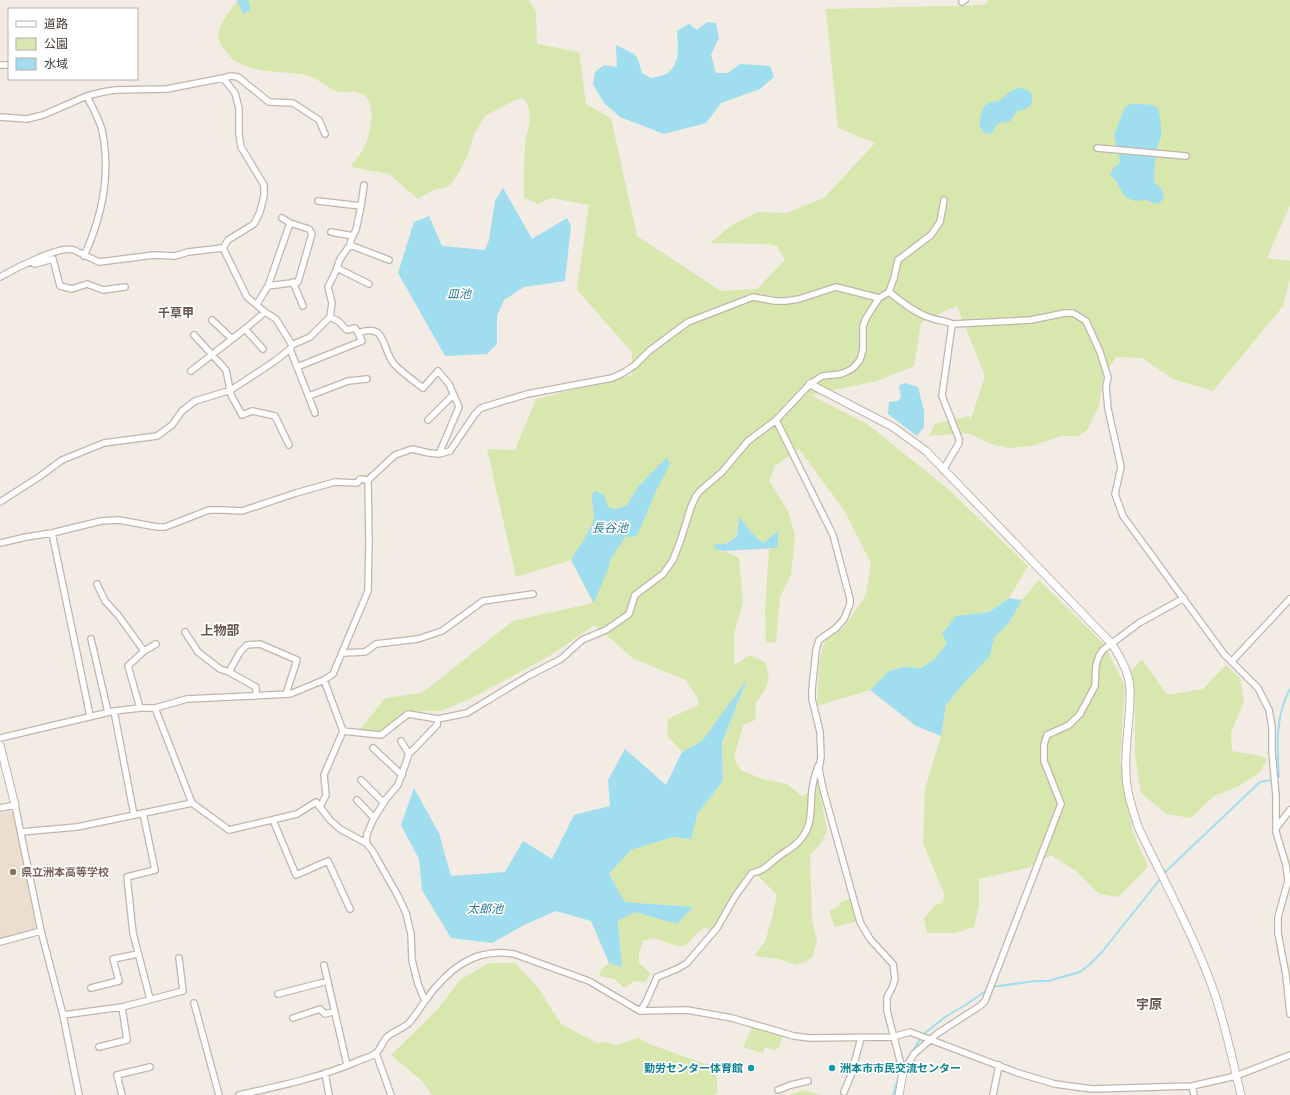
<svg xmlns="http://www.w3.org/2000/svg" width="1290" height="1095" font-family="Ubuntu,'Noto Sans JP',sans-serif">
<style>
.education{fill:#ebdece}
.green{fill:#d7e7ad}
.water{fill:#a0ddef}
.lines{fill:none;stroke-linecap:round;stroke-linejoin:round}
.stream{stroke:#a0ddef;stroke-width:2}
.minor-casing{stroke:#c1b5aa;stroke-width:8}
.tertiary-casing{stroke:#c1b5aa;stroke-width:9}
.minor{stroke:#fff;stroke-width:5.5}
.tertiary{stroke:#fff;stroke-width:7}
.education-dot{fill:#8d6e63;stroke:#fff;stroke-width:1.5}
.culture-dot{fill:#0f9aa8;stroke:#fff;stroke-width:1.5}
.labels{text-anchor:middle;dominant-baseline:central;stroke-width:3.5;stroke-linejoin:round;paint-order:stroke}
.education-label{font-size:11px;font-weight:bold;fill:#785e54;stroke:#fff;text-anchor:start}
.culture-label{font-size:11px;font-weight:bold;fill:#0d838f;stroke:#fff;text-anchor:end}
.water-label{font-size:12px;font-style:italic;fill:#2a7c97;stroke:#fff}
.neighbourhood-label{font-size:12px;font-weight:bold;fill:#67574c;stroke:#fff}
.quarter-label{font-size:13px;font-weight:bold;fill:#67574c;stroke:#fff}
</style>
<rect width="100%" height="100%" fill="#f2ece5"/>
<!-- education -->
<path class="education" d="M15 811 36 930 0 939V813Z"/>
<!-- green -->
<path class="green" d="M238 0H529L536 12 537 44 579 52 586 104 611 118 637 236 721 291 757 289 785 260 777 246 768 244 710 243 732 225 758 212 787 213 824 198 875 143 838 128 826 9 984 5 989 0H1290V205L1267 258 1290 261V279L1283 306 1213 391 1173 379 1142 358 1116 357 1103 377 1099 406 1087 430 1079 436H1061L1032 446 1008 448 991 444 968 433 929 436 935 424 969 416 971 419 985 376 957 306 921 322 914 366 877 381 811 395 867 424 947 488 1028 566 1009 598 989 612 956 616 947 643 935 659 921 668 903 667 889 671 870 690 817 706 819 663 825 640 844 627 866 595 871 563 844 510 799 449 775 466 769 481 788 511 795 536 791 575 780 597 776 642 766 643 765 611 769 549 777 548 768 539 763 543 752 533 739 518 737 535 728 543 714 546 715 549 724 551 739 558 743 603 734 634V665L750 655 765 662 769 677 766 688 756 703 755 720 743 725 734 758 741 770 762 779 787 784 803 797 818 782 827 831 821 843 810 855 812 920 817 941 812 958 797 965 778 959 754 956 765 942 772 918 777 895 761 879 750 871 710 931 707 927C698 931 693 937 686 945L677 946 653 938 643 941 639 954V963L650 973 646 982 634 981 624 988 615 979 599 976 602 969 609 963 622 967 618 921 635 912 677 924 693 907 625 902 609 874 631 850 673 837 691 839 698 813 723 781 722 744 746 681 702 741 682 752 667 735 668 719 698 705V699L686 680 634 659 595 625 551 655 472 698 441 711H411L404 714 380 732 360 730 385 698 422 693 513 621 593 603 571 560 516 577 487 449 515 450 536 399 632 375V352L577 290 589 205 551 198 538 204 524 198C524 180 524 162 525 145 527 127 536 114 523 98L513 101 485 116 474 134 467 157 453 182 447 187 433 190 418 199 389 174 351 167C355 161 360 155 363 149 371 136 378 102 362 94 354 89 344 94 336 91 325 87 317 77 306 75 284 71 252 74 233 59 230 57 228 53 225 50 222 46 218 40 218 34 220 22 231 10 238 0Z
M1039 580 1104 644 1125 686 1120 761 1133 833 1148 867 1118 897 1099 894 1076 871 1051 855 1027 868 979 879V905L974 927 955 933H927L924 919 935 905 942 903 945 896 923 843 925 789 941 736 946 705 964 683 990 656 994 638 1009 623 1022 600Z
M1142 659 1167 695 1203 689 1226 665 1240 678 1244 702 1231 732 1232 751 1256 755 1267 759 1260 772 1239 786 1214 796 1191 818 1166 814 1141 793 1135 754V702L1131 671Z
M852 898 858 921 835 927 829 911 839 906 841 902Z
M489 963H515L539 989 561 1024 597 1043 606 1042 616 1045 638 1038 652 1045 711 1066 717 1076V1094L712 1095H432L422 1081 391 1055 437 1010 460 980Z
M752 1028 782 1036 780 1046 774 1050 765 1047 763 1053 743 1047Z
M803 1090 820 1095H790Z"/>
<!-- water -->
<path class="water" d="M237 0H248L250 6V10L243 14Z
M707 22 716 23 719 38 711 55 716 73H728L740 64 770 66 774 77 760 89 721 103 706 123 664 134 620 117 604 103 593 84 595 72 604 65 617 67 616 45 634 54 638 59 642 73 651 78C656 77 662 76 666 74 681 65 678 45 677 31L689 24 697 30Z
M1018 88C1028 88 1036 94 1031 105L1024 110 1017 111C1009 124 1012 121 998 123L992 133 989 134 983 132 979 124 982 111 984 106 989 103 999 101 1011 91Z
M1130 104C1140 105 1149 102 1158 108L1161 125V137L1156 150 1154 179 1155 183C1163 189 1168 198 1158 204L1145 200 1135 201 1127 198 1123 194 1117 182 1110 175 1113 168 1119 164 1120 161 1114 135 1125 107Z
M503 188 532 239 567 218 571 226 565 281 524 287 504 300 497 316V344L487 354 445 356 398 273 414 222 429 216 442 246 485 250 489 240 495 201Z
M905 383 918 387 924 411V427L917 436 888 414 889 402 898 401 901 397 899 387 900 385Z
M667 457 670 464 656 491 637 536 625 537 610 560V564L594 603 571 560C578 548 590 532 594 519 594 515 592 500 592 494L596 491 604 495 608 507 613 509 620 508 627 505 638 487Z
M739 517 752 533 763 543 779 531 777 548 724 551 715 549 714 545 728 543 737 536Z
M1009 598 1022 600 1009 623 994 638 990 656 964 683 946 705 941 736 916 726 870 690 889 671 903 667 921 668 935 659 947 643 942 634 956 616 989 612Z
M747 679 722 743 723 781 698 813 691 839 673 837 631 850 609 874 625 902 693 907 677 924 635 912 618 921 622 967 609 963 591 921 556 911 524 925 492 943 451 938 422 890 419 859 401 825 414 788 439 833 451 876 505 872 523 841 552 859 574 815 610 806 608 780 625 749 666 785 682 752 702 741Z"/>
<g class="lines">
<!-- stream -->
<path class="stream" d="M1279 777C1277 747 1275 716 1290 689
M1163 874 1260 782 1271 780
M992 987 1035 981H1048L1066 976 1080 972 1090 964 1101 953 1161 878
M924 1034 945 1017 967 1004 987 990
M904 1064 921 1038
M893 1095 900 1072"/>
<!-- minor casing -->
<g class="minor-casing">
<path id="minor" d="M962 2 965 0
M0 65H9
M223 78 231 76 238 77 269 102 293 103 319 120 325 134
M0 117 27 119 43 115 87 96 103 92 115 90 167 89 223 78 235 93 239 108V134L241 147 264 185V196L260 212 254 224 228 240 223 248
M1097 148 1186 156
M361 206 364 185
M282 218 290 223
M290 223 309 229 312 234 298 282 268 286Z
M331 232 353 236
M350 245 389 260
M223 248 247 297 265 312 276 319 292 345
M84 256C102 217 111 173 102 130 99 119 92 107 87 96
M31 262 35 264 53 259 60 286 72 289 87 284 103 290 125 287
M337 268 369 284
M0 277C14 269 60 245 74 250L99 262 154 255 175 256 188 252 223 248
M293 282 303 306
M889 292C902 302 915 313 931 318 938 321 945 320 952 324L1031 320 1065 313H1073L1086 321 1100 352 1108 377 1106 387 1108 409 1121 467 1115 494 1123 516 1224 654 1258 688 1269 710 1272 727V752L1276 796V832L1286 865 1288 881 1278 917V933L1286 975 1290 1014
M257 304 268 286
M330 317 338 321 347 330 355 328 358 333C387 322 381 348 394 364 401 372 414 381 423 388L438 371 449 384 459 407 439 454
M212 320 232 339
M245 329 263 349
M194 335 226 370 231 395 242 415 252 411 275 416 289 445
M290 349 315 413
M297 367 362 341 358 333
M191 371 245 329 265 312
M309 396 348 381 367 379
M428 420 453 395
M776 420 833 535 850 599V604L844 619 836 628 819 640 816 650 812 690V699L820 732 821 757 819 769 823 789 860 922 870 939 893 964 895 979 892 988 887 997V1011L903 1072
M943 470 959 443V439L942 396 952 324
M0 502 39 477 62 460 104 443 157 436 172 425 182 411 195 401 231 390 275 361 290 349 292 345 310 337 330 317 332 303 328 287 335 273 340 259 350 245 352 237 356 230 361 206 318 201
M52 533 90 716
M0 543 26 537 52 533 101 521 119 520 157 527H165L209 510H223L242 511 296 493 335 482 357 483 360 479 368 480 395 455 412 449 429 453 439 454 450 451 475 414 481 408 527 394 612 378 623 373 635 365 649 351 688 322 753 297 775 301H786L799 299 836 287 879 298
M97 584 105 601 118 615 144 651
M185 632 198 652 220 669 229 672 256 687V696
M91 639 108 712
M342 653 365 652 376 644 418 639 442 631 483 601 533 594
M1232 661 1290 599
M229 672 240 652 247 645 260 644 297 660 286 694
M140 708 128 666 144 651 156 644
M155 708 192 803
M114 711 134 815
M343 731 381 735 408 714 438 719
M0 738 114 711 140 708H155L187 699 290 694 324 680 333 674 368 591 369 541 368 480
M401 741 409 754
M373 748 402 775
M361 780 384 803
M357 800 374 818
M320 807 326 795 324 775 343 731 324 680
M0 808 15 805 41 931 63 1015 79 1095
M143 813 155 870 127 877 133 933 150 999
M273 820 296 875 328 861 350 909
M1277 827 1290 810
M21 832 77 827 192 803 229 830 297 814 316 802 330 820 340 829 366 843 372 850 398 896 406 913 411 934 412 960 418 984 425 1001
M366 843 367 834 373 820 386 799 398 785 409 754 437 725 438 719 467 713 528 676 561 659 582 640 606 630 629 614 635 595 663 574 673 560 681 539 691 507 696 496 700 491 722 472 748 441 776 420 810 384 822 376 841 374 848 371 853 368 860 360 863 350V326L866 318 879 298 889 292 894 278 898 260 931 235 940 222 944 200
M0 942 41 931
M324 965 347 1065
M91 988 119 981 113 959 138 954
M278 994 328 981
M194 1003 219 1095
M640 1011 646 1002 657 977 677 969 687 963 717 928 736 895 752 873C764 871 769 864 778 857 785 851 794 848 800 840 815 824 809 803 813 784 814 778 816 772 818 766
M63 1015 122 1007 183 991 179 958
M293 1018 320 1009 325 1014 335 1011
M99 1047 127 1040 122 1007
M376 1053 391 1095
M903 1072 914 1054 938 1033 980 1006 985 1001 987 996 1061 804 1044 761V745L1047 735 1069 725 1080 714 1095 686 1096 665 1099 656 1103 650 1139 623 1184 598
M325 1073 329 1095
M1192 1086 1194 1095
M778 1090 791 1085 808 1081
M844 1092 851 1075 861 1038
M122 1095 117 1075 150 1067
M239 1095C279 1086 318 1078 356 1062 362 1059 371 1057 376 1053 380 1050 382 1043 386 1038 392 1032 402 1029 409 1023 415 1016 420 1008 425 1001 447 970 474 947 514 954L589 981 640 1011 687 1010 732 1018 794 1036 810 1038 893 1037 910 1032 1018 1073 1055 1084 1092 1089 1192 1086 1236 1076 1290 1055
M993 1095 999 1065"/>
</g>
<!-- tertiary casing -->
<g class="tertiary-casing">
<path id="tertiary" d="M810 384 893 427 926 451 1112 644C1120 657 1129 672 1130 689 1131 717 1124 746 1126 775 1127 794 1133 811 1139 829 1164 881 1192 932 1212 986 1225 1022 1232 1059 1241 1095
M0 745 15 805
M899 1095 903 1072"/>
</g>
<!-- minor -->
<use href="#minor" class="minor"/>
<!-- tertiary -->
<use href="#tertiary" class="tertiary"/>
</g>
<!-- markers -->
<circle class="education-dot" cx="13" cy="872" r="4"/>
<g class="culture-dot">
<circle cx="751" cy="1068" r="4"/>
<circle cx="832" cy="1068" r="4"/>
</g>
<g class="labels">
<!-- education labels -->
<g class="education-label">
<text x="21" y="872">県立洲本高等学校</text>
</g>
<!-- culture labels -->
<g class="culture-label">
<text x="743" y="1068">勤労センター体育館</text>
<text x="840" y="1068" text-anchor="start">洲本市市民交流センター</text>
</g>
<!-- water labels -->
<g class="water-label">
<text x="459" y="293">皿池</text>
<text x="610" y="527">長谷池</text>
<text x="485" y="908">太郎池</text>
</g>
<!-- neighbourhood labels -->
<g class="neighbourhood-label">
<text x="176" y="312">千草甲</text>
</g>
<!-- quarter labels -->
<g class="quarter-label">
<text x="220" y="630">上物部</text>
<text x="1149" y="1004">宇原</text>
</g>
</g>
<!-- legend -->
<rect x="8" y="8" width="130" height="72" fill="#ffffff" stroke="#b4b1ae"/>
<rect x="16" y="21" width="20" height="6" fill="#ffffff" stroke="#b4b1ae"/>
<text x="44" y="28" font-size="12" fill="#443b34">道路</text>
<rect x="16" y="38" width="20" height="12" fill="#d7e7ad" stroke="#b4b1ae"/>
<text x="44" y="48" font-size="12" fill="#443b34">公園</text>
<rect x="16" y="58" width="20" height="12" fill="#a0ddef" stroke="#b4b1ae"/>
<text x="44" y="68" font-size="12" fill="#443b34">水域</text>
</svg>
